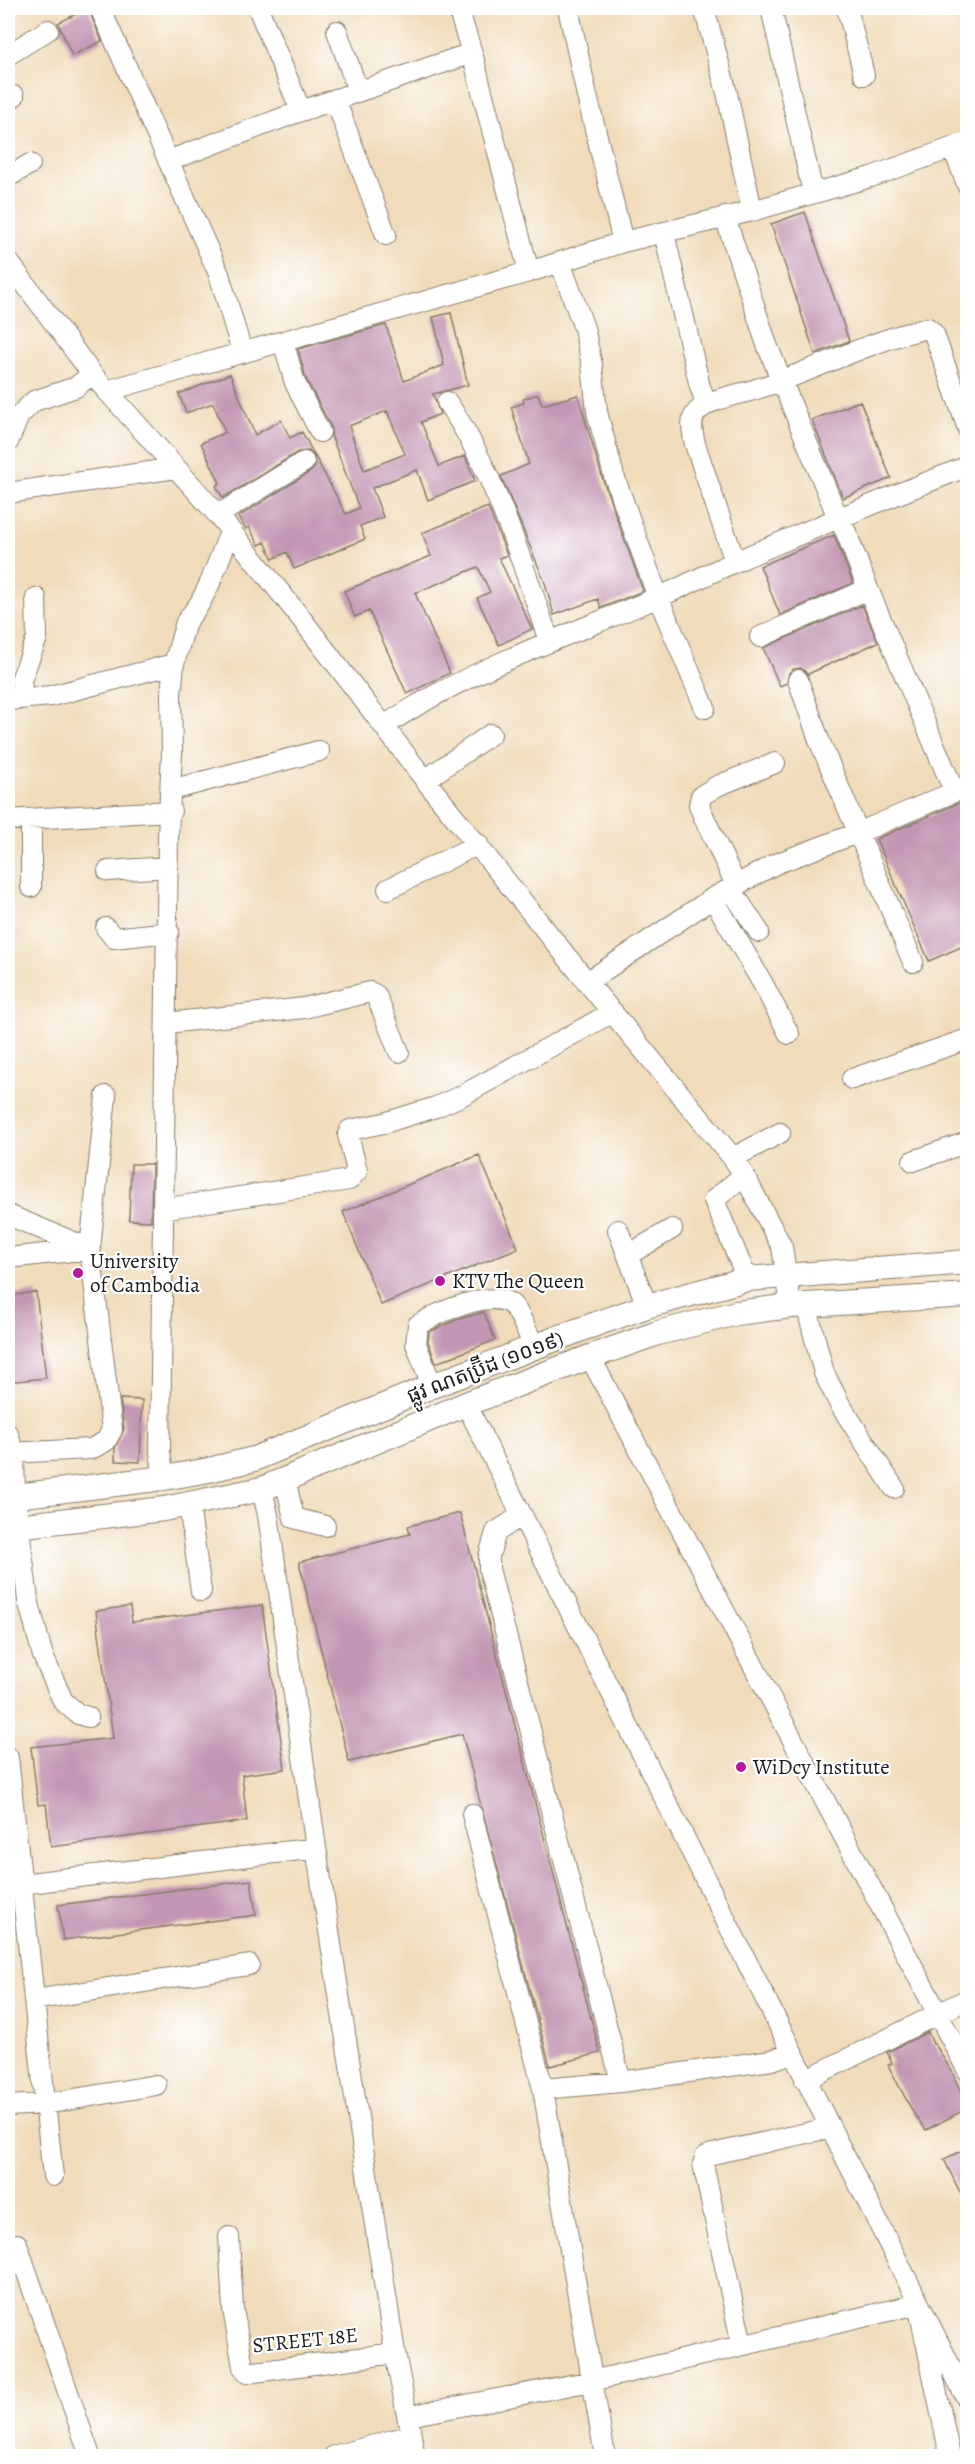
<svg xmlns="http://www.w3.org/2000/svg" width="975" height="2464" font-family="Alegreya,'Noto Sans Khmer',serif">
<style>
.building{fill:#c396b3;fill-rule:evenodd}
.lines{fill:none;stroke-linecap:round;stroke-linejoin:round}
.minor-casing{stroke:#867c6b;stroke-width:22}
.major-casing{stroke:#867c6b;stroke-width:26}
.minor{stroke:#fff;stroke-width:20}
.major{stroke:#fff;stroke-width:24}
.poi-dot{fill:#b5179e;stroke:#fff;stroke-width:2}
.labels{text-anchor:middle;dominant-baseline:central;stroke-width:4.5;stroke-linejoin:round;paint-order:stroke}
.poi-label{font-size:21px;fill:#1c1c1c;stroke:#fff;text-anchor:start}
.street-label{font-size:21px;fill:#1c1c1c;stroke:#fff}
</style>
<rect width="100%" height="100%" fill="#fff"/>
<filter id="ink" filterUnits="userSpaceOnUse"><feTurbulence type="fractalNoise" baseFrequency=".0167" numOctaves="2"/><feDisplacementMap in="SourceGraphic" scale="12" xChannelSelector="R" yChannelSelector="G"/><feConvolveMatrix kernelMatrix="1 2 1 2 8 2 1 2 1" color-interpolation-filters="sRGB"/></filter>
<filter id="wash" filterUnits="userSpaceOnUse"><feTurbulence type="fractalNoise" baseFrequency=".008" numOctaves="4" result="noise"/><feDisplacementMap in="SourceGraphic" scale="24" xChannelSelector="R" yChannelSelector="G"/><feGaussianBlur stdDeviation="1.35" result="paint"/><feColorMatrix in="noise" values="0 0 0 0 0 0 0 0 0 0 0 0 0 0 0 0 0 1.4 0 .05"/><feComposite in="paint" operator="in"/></filter>
<g filter="url(#wash)">
<rect width="100%" height="100%" fill="#f0dcba"/>
<g id="blocks">
<!-- building -->
<path class="building" d="M88 8 102 41 72 56 58 23Z
M805 212 849 341 815 354 771 224Z
M451 313 468 385 433 394 440 414 421 422 439 466 465 456 475 481 428 500 417 470 372 488 383 517 360 526 365 539 294 569 287 552 273 559 265 542 259 545 249 527 246 529 238 517 310 472 315 467 314 456 309 451 298 452 223 498 216 486 220 483 201 443 225 432 213 403 186 413 179 394 230 374 255 435 281 420 290 438 302 432 346 514 359 508 331 435V427L306 379 298 349 386 325 404 381 444 365 433 317ZM387 411 405 454 364 470 349 426Z
M538 394 542 405 578 395 603 480 643 591 601 608 598 599 554 615 545 583 501 476 529 464 511 407 524 403 523 399Z
M860 401 891 478 843 498 812 420Z
M488 507 507 555 499 558 532 629 499 645 477 598 490 592 478 567 415 593 450 673 407 694 369 611 355 617 344 591 431 556 422 533Z
M834 535 853 583 780 615 760 566Z
M862 605 878 642 808 674 801 668 794 669 789 673 787 683 780 686 763 648Z
M968 799V944L929 961 876 839Z
M479 1155 518 1248 381 1305 343 1212Z
M131 1164H152L151 1221 129 1220Z
M36 1292 46 1378 8 1382V1296Z
M484 1312 495 1340 436 1363 428 1342 429 1332 456 1320Z
M120 1399 142 1400 140 1462 115 1461V1448L124 1429Z
M460 1513 600 2053 550 2066 462 1734 349 1762 299 1562 410 1534 408 1526Z
M262 1605 285 1769 242 1775 247 1821 51 1847 46 1804 38 1805 31 1747 113 1738 96 1611 130 1606 132 1622Z
M251 1880 256 1915 63 1940 58 1905Z
M928 2032 933 2044H935L952 2072 968 2108 926 2130 915 2116 888 2065 892 2063 887 2052Z
M968 2148V2209L944 2159Z"/>
</g>
</g>
<g filter="url(#ink)">
<use href="#blocks" fill-opacity="0" stroke="#867c6b" stroke-width="1.5"/>
<g class="lines">
<!-- minor casing -->
<g class="minor-casing">
<path id="minor" d="M100 8 219 274 242 352
M258 8 301 111
M458 8 472 53 529 272
M568 8 587 96 623 242
M704 8 727 93 752 211
M771 8 813 193
M847 8 864 75
M337 31 358 91
M8 55 48 30
M335 99 386 235
M8 100 14 96
M953 148 968 187
M168 161 301 111 472 53
M8 177 30 164
M725 217 767 345 838 518 846 532 868 589 954 791
M664 233 700 387 707 404
M8 261 92 374 218 515 300 617 425 780 587 982 733 1158 744 1175 782 1247 791 1306
M560 262 584 328 592 365 597 412 614 476 658 597 705 708
M283 341 295 383 320 432
M106 391 529 272 623 242 752 211 871 177 968 142
M447 402C494 470 522 562 549 641
M8 442 19 416 34 401 76 387 92 374
M8 493 176 468
M218 515 304 462
M735 562 695 444C693 434 689 422 696 413 707 399 733 396 750 391 811 373 867 341 928 328L934 334 968 429
M760 637 868 589
M798 680 819 740 913 962
M23 698 21 680 37 638 36 598
M8 700 51 696 174 664
M384 726C469 669 565 637 659 597 685 586 711 572 737 561 813 528 890 497 968 466
M425 780 491 734
M171 790 319 751
M31 819V887
M8 820 171 811
M108 871 168 867
M736 885 702 813 699 805 701 796 717 786 775 763
M388 889 478 844
M731 889 759 932
M713 898 763 984 789 1034
M106 928 114 938 169 932
M587 982 713 898 775 864 860 832 968 786
M167 1023 304 1008 370 992 376 995 399 1052
M852 1079 968 1039
M733 1158 780 1133
M913 1161 968 1142
M744 1175 714 1200 747 1279
M162 1209 349 1180 357 1171 348 1135 350 1130 384 1123 436 1107 463 1095 613 1012
M8 1215 90 1249 8 1258
M618 1230 647 1306
M628 1255 672 1229
M806 1305 824 1373 839 1403 894 1488
M590 1357 968 2071
M432 1386 416 1344 418 1325C437 1313 494 1287 513 1306 520 1313 529 1336 534 1347
M466 1404 968 2401
M8 1434 14 1453 15 1496 28 1600 43 1656 63 1701 78 1714 88 1717
M8 1453 91 1449 106 1441 112 1430 90 1249 106 1096
M164 1478 160 1452 168 837 172 752 171 694 174 664 186 622 200 603 210 583 230 532
M285 1479 294 1518 325 1526
M262 1489 268 1515 316 1848 395 2353 415 2456
M189 1505 201 1591
M521 1516 496 1532 489 1556V1569L621 2082
M8 1757 53 2176
M472 1814 543 2089 605 2456
M21 1884 316 1848
M34 2000 249 1965
M805 2080 968 1999
M543 2089 621 2082 772 2060 792 2053
M8 2106 45 2104 156 2085
M229 2237 233 2309 243 2367 247 2373 395 2353
M17 2244 90 2456
M742 2345 703 2164 705 2157 712 2154 829 2128
M408 2416 592 2381 918 2304 950 2456
M334 2456 411 2435"/>
</g>
<!-- major casing -->
<g class="major-casing">
<path id="major" d="M8 1497 164 1478 209 1470 254 1459 432 1386 579 1330 647 1306 747 1279 968 1262
M8 1527 164 1509 262 1489 466 1404 590 1357 658 1333 737 1313 791 1306 968 1295"/>
</g>
<!-- minor -->
<use href="#minor" class="minor"/>
<!-- major -->
<use href="#major" class="major"/>
</g>
</g>
<!-- markers -->
<g class="poi-dot">
<circle cx="78" cy="1273" r="6"/>
<circle cx="440" cy="1281" r="6"/>
<circle cx="741" cy="1767" r="6"/>
</g>
<g class="labels">
<!-- poi labels -->
<g class="poi-label">
<text x="90" y="1261">University<tspan x="90" dy="24">of Cambodia</tspan></text>
<text x="452" y="1281">KTV The Queen</text>
<text x="753" y="1767">WiDcy Institute</text>
</g>
<!-- street labels -->
<g class="street-label">
<text transform="translate(485 1367) rotate(-21)">ផ្លូវ ណតប្រ៊ីដ (១០១៩)</text>
<text transform="translate(305 2340) rotate(-6)">STREET 18E</text>
</g>
</g>
<!-- margin -->
<rect width="975" height="2464" fill="none" stroke="#fff" stroke-width="30"/>
</svg>
